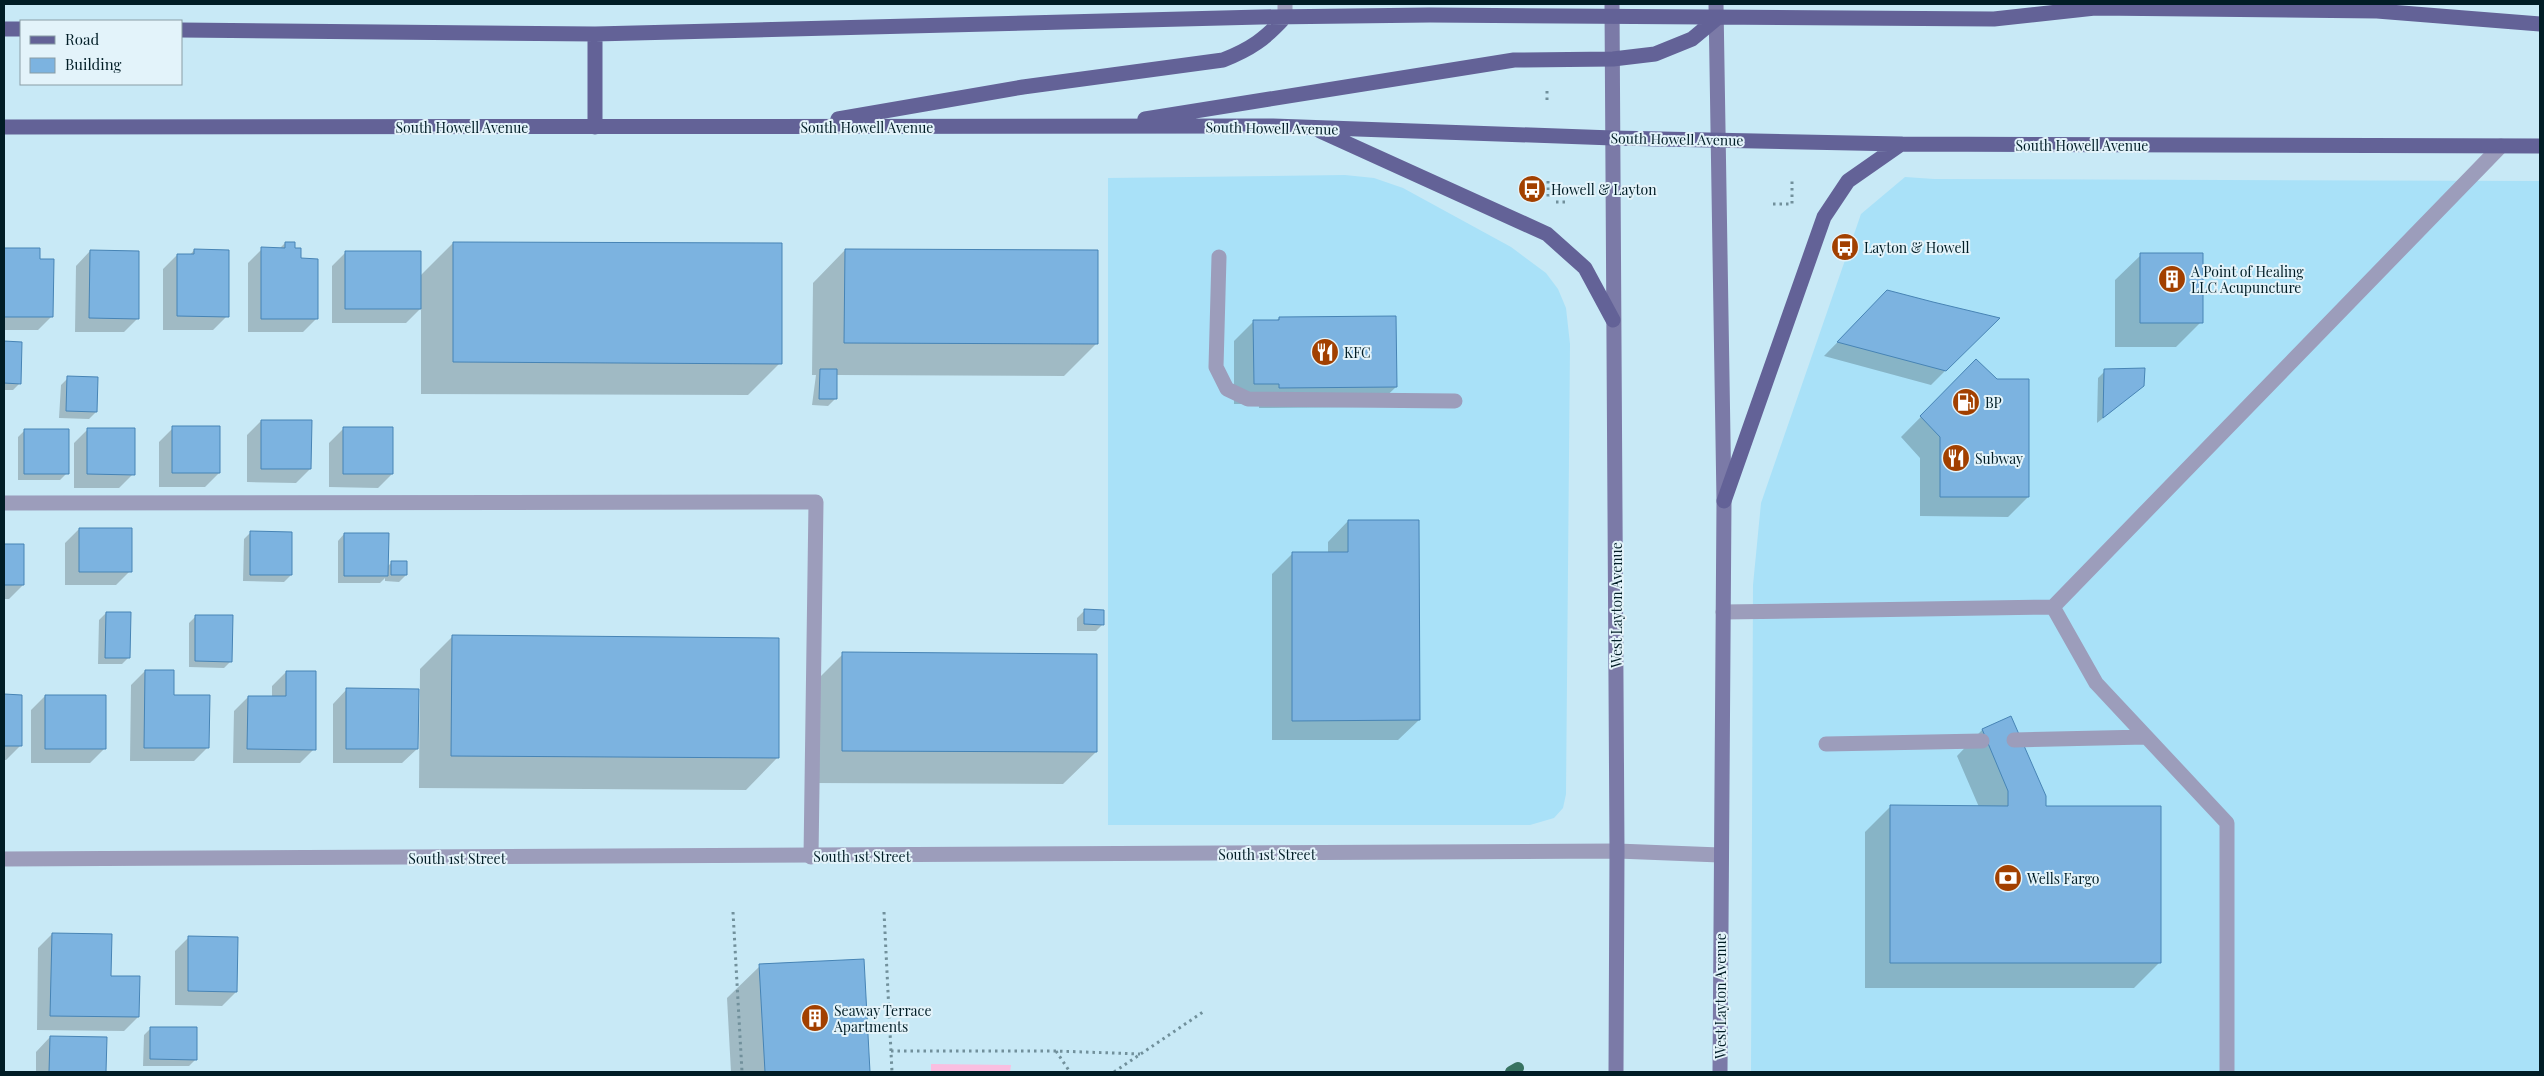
<svg xmlns="http://www.w3.org/2000/svg" width="2544" height="1076" font-family="'Playfair Display',serif">
<style>
.built{fill:#a9e1f8}
.green{fill:#fabee0}
.shadow{fill:#0003}
.lines{fill:none;stroke-linecap:round;stroke-linejoin:round}
.stream{stroke:#387361;stroke-width:12}
.building{fill:#7cb3e0;stroke:#4784b5}
.path{stroke:#71909b;stroke-width:3;stroke-dasharray:2.5 4;stroke-linecap:butt}
.lane{stroke:#9c9dbb;stroke-width:15}
.street{stroke:#9c9dbb;stroke-width:15}
.secondary{stroke:#7b7aa7;stroke-width:15}
.primary{stroke:#636297;stroke-width:15}
.labels{text-anchor:middle;dominant-baseline:central;stroke-width:4;stroke-linejoin:round;paint-order:stroke}
.street-label{font-size:14px;fill:#011d26;stroke:#e3f3fa}
.poi-label{font-size:14px;fill:#011d26;stroke:#e3f3fa;text-anchor:start}
</style>
<rect width="100%" height="100%" fill="#c8e9f6"/>
<!-- built -->
<path class="built" d="M1345 175 1374 178 1403 188 1511 247 1546 273 1558 289 1566 308 1570 344 1566 794 1563 808 1554 818 1530 825H1108V178Z
M1905 177 1934 179 2540 181V1072H1751L1753 585 1761 503 1861 214Z"/>
<!-- green -->
<path class="green" d="M931 1064 1011 1065 1010 1072H931Z"/>
<!-- shadow -->
<path class="shadow" d="M285 243 293 249 300 259 317 318 303 332H248V263L262 249H279Z
M453 243 780 363 748 395 421 394V308L406 323H332V266L346 252 420 276Z
M4 249H38V260L52 316 38 330H4Z
M194 250 227 316 213 330H163V269L177 255H190Z
M845 250 1096 344 1064 376 836 375 835 399 828 406 812 405 816 375H812L813 283Z
M90 251 138 318 124 332H75L76 266Z
M2141 255 2201 322 2176 347H2115V280Z
M1873 306 1997 319 1931 385 1824 356Z
M1279 318 1396 387 1375 407 1259 408V404H1234V341L1254 321H1276Z
M4 342 21 343 20 383 13 390H4Z
M1976 361 2028 497 2008 517 1920 516V458L1901 437Z
M2105 371 2143 386 2097 423 2098 378Z
M68 378 96 412 89 419 59 418 61 385Z
M261 421 310 469 296 483 247 482V435Z
M173 428 219 473 205 487H159V442Z
M88 429 133 474 119 488H74V443Z
M343 429 392 474 378 488 329 487V443Z
M25 430 67 473 60 480H18V437Z
M1348 521 1419 720 1398 740H1272V574L1292 554H1328V542Z
M79 529 130 571 116 585H65V543Z
M251 532 291 575 284 582 243 581 244 539Z
M344 534 387 567 392 562 406 575 399 582 385 581V578L380 583H338V541Z
M4 546H23V585L9 599H4Z
M1084 611 1103 624 1096 631H1077V618Z
M106 613 129 657 122 664H98L99 620Z
M196 616 231 661 224 668 189 667V623Z
M452 637 778 757 746 790 419 788 420 669Z
M843 654 1096 752 1063 784 810 783 811 686Z
M145 671 172 696 208 747 194 761H130L131 685Z
M286 672 314 749 300 763H233L234 711 248 697H272V686Z
M347 689 417 749 402 763H333V704Z
M4 696H20V746L6 760H4Z
M45 696 104 749 90 763H31V710Z
M2010 718 2045 807 2159 963 2134 988H1865V832L1891 806 1979 807 1957 756 1982 730Z
M52 934 110 977 138 1017 124 1031 37 1030 38 948Z
M189 937 236 992 222 1006 175 1005V951Z
M863 960 869 1072H731L727 998 760 966Z
M151 1028 196 1059 189 1066H143L144 1035Z
M50 1037 106 1038 105 1072H36V1052Z"/>
<g class="lines">
<!-- stream -->
<path class="stream" d="M1511 1072 1518 1068"/>
</g>
<!-- building -->
<path class="building" d="M285 242H295V248H301V258L318 259V319H261V247L285 248Z
M453 242 782 243V364L453 362Z
M4 248H40V259H54L53 317H4Z
M194 249 229 250V317L177 316V254H194Z
M845 249 1098 250V344L844 343Z
M90 250 139 251V319L89 318Z
M345 251H421V309H345Z
M2140 253H2203V323H2140Z
M1887 290 1933 302 2000 318 1946 371 1837 342Z
M1396 316 1397 387 1279 388V384H1254L1253 320H1279V317Z
M4 341 22 342 21 384 4 383Z
M1976 359 1997 379H2029V497H1940V437L1920 416Z
M2145 368 2144 386 2103 418 2104 369Z
M820 369H837V399H819Z
M67 376 98 377 97 412 66 411Z
M261 420H312L311 469H261Z
M172 426H220V473H172Z
M343 427H393V474H343Z
M87 428H135V475L87 474Z
M24 429H69V474H24Z
M1348 520H1419L1420 720 1292 721V552H1348Z
M79 528H132V572H79Z
M250 531 292 532V575H250Z
M344 533H389L388 576H344Z
M4 544H24V585H4Z
M391 561H407V575H391Z
M1084 609 1104 610V625L1084 624Z
M106 612H131L130 658H105Z
M195 615H233L232 662 195 661Z
M452 635 779 638V758L451 756Z
M842 652 1097 654V752L842 751Z
M145 670H174V695H210L209 748H144Z
M286 671H316V750L247 749 248 696H286Z
M346 688 419 689 418 749H346Z
M4 694 22 695V746H4Z
M45 695H106V749H45Z
M2011 716 2046 796V806H2161V963H1890V805L2008 806V791L1982 729Z
M52 933 112 934 111 976H140L139 1017 50 1016Z
M188 936 238 937 237 992 188 991Z
M864 959 870 1072H765L759 964Z
M150 1027H197V1060L150 1059Z
M50 1036 107 1037 106 1072H49Z"/>
<g class="lines">
<!-- path -->
<path class="path" d="M1547 91V101
M1548 181V200
M1556 202H1566
M1773 204H1792V179
M733 912 742 1072
M884 912 892 1072
M891 1051H1056L1140 1054
M1056 1051 1070 1072
M1114 1072 1203 1012"/>
<!-- lane -->
<path class="lane" d="M1285 4V17
M1219 257 1216 367 1227 389 1248 399 1455 401
M4 503 816 502 811 857
M1723 612 2053 607
M2014 740 2146 737
M1826 744 1982 741
M2227 1072V823L2096 683 2053 607 2501 146"/>
<!-- street -->
<path class="street" d="M4 859 1617 851 1720 855"/>
<!-- secondary -->
<path class="secondary" d="M1612 4 1617 851 1616 1072
M1716 4 1724 501 1720 1072"/>
<!-- primary -->
<path class="primary" d="M4 29H21
M181 30 595 34 1261 17 1430 15 1994 19 2095 8 2377 11 2540 24
M595 34V127
M838 119 1023 87 1223 60C1251 49 1265 39 1285 17
M1145 119 1514 60 1613 59 1655 54 1692 39 1716 19
M4 127 1273 126 1613 138 1901 144 2540 146
M1320 131 1547 234 1585 268 1613 320
M1724 501 1824 217 1848 181 1901 144"/>
</g>
<!-- icons -->
<defs>
<g id="bus-disc" transform="scale(1.4375)"><circle r="9.5" fill="#a24000" stroke="#e3f3fa"/><path d="M-5-6H5V4H4V6H2V4H-2V6H-4V4H-5ZM-3.5-4V0h7V-4ZM-3.5 1.2v1.5H-2V1.2ZM2 1.2v1.5H3.5V1.2Z" fill="#fff"/></g>
<g id="building-disc" transform="scale(1.4375)"><circle r="9.5" fill="#a24000" stroke="#e3f3fa"/><path d="M-4-6H4V6H1V3H-1V6H-4ZM-2.5-4.3h1.7v1.8h-1.7ZM.8-4.3h1.7v1.8H.8ZM-2.5-1h1.7V.8h-1.7ZM.8-1h1.7V.8H.8Z" fill="#fff"/></g>
<g id="restaurant-disc" transform="scale(1.4375)"><circle r="9.5" fill="#a24000" stroke="#e3f3fa"/><path d="M-5-6h1v4h1v-4h1v4h1v-4h1v5L-1.5 .5V6h-2V.5L-5-1ZM5-6V6H3V1.5H1.5Q1.5-4 5-6Z" fill="#fff"/></g>
<g id="fuel-disc" transform="scale(1.4375)"><circle r="9.5" fill="#a24000" stroke="#e3f3fa"/><path d="M-5.5-6h7V0h2V4h1.3V-2.5L3-4.5l.8-.8L6-3V5H2.5V1h-1V6h-7ZM-4.2-4.7v3.2H.2V-4.7Z" fill="#fff"/></g>
<g id="bank-disc" transform="scale(1.4375)"><circle r="9.5" fill="#a24000" stroke="#e3f3fa"/><path d="M-6-4H6V4H-6ZM0-2.3a2.3 2.3 0 1 0 0 4.6a2.3 2.3 0 1 0 0-4.6Z" fill="#fff"/></g>
</defs>
<g fill-rule="evenodd">
<use href="#bus-disc" x="1532" y="189"/>
<use href="#bus-disc" x="1845" y="247"/>
<use href="#building-disc" x="2172" y="279"/>
<use href="#restaurant-disc" x="1325" y="352"/>
<use href="#fuel-disc" x="1966" y="402"/>
<use href="#restaurant-disc" x="1956" y="458"/>
<use href="#bank-disc" x="2008" y="878"/>
<use href="#building-disc" x="815" y="1018"/>
</g>
<g class="labels">
<!-- street labels -->
<g class="street-label">
<text x="462" y="127">South Howell Avenue</text>
<text x="867" y="127">South Howell Avenue</text>
<text transform="translate(1272 128) rotate(1)">South Howell Avenue</text>
<text transform="translate(1677 139) rotate(1)">South Howell Avenue</text>
<text x="2082" y="145">South Howell Avenue</text>
<text transform="translate(1616 605) rotate(-90)">West Layton Avenue</text>
<text x="1267" y="854">South 1st Street</text>
<text x="862" y="856">South 1st Street</text>
<text x="457" y="858">South 1st Street</text>
<text transform="translate(1720 996) rotate(-90)">West Layton Avenue</text>
</g>
<!-- poi labels -->
<g class="poi-label">
<text x="1551" y="189">Howell &amp; Layton</text>
<text x="1864" y="247">Layton &amp; Howell</text>
<text x="2191" y="271">A Point of Healing<tspan x="2191" dy="16">LLC Acupuncture</tspan></text>
<text x="1344" y="352">KFC</text>
<text x="1985" y="402">BP</text>
<text x="1975" y="458">Subway</text>
<text x="2027" y="878">Wells Fargo</text>
<text x="834" y="1010">Seaway Terrace<tspan x="834" dy="16">Apartments</tspan></text>
</g>
</g>
<!-- border -->
<rect width="2544" height="1076" fill="none" stroke="#011d26" stroke-width="10"/>
<!-- legend -->
<rect x="20" y="20" width="162" height="65" fill="#e3f3fa" stroke="#899da5"/>
<rect x="30" y="36" width="25" height="8" fill="#636297" stroke="#899da5"/>
<text x="65" y="45" font-size="15" fill="#011d26">Road</text>
<rect x="30" y="58" width="25" height="15" fill="#7cb3e0" stroke="#899da5"/>
<text x="65" y="70" font-size="15" fill="#011d26">Building</text>
</svg>
